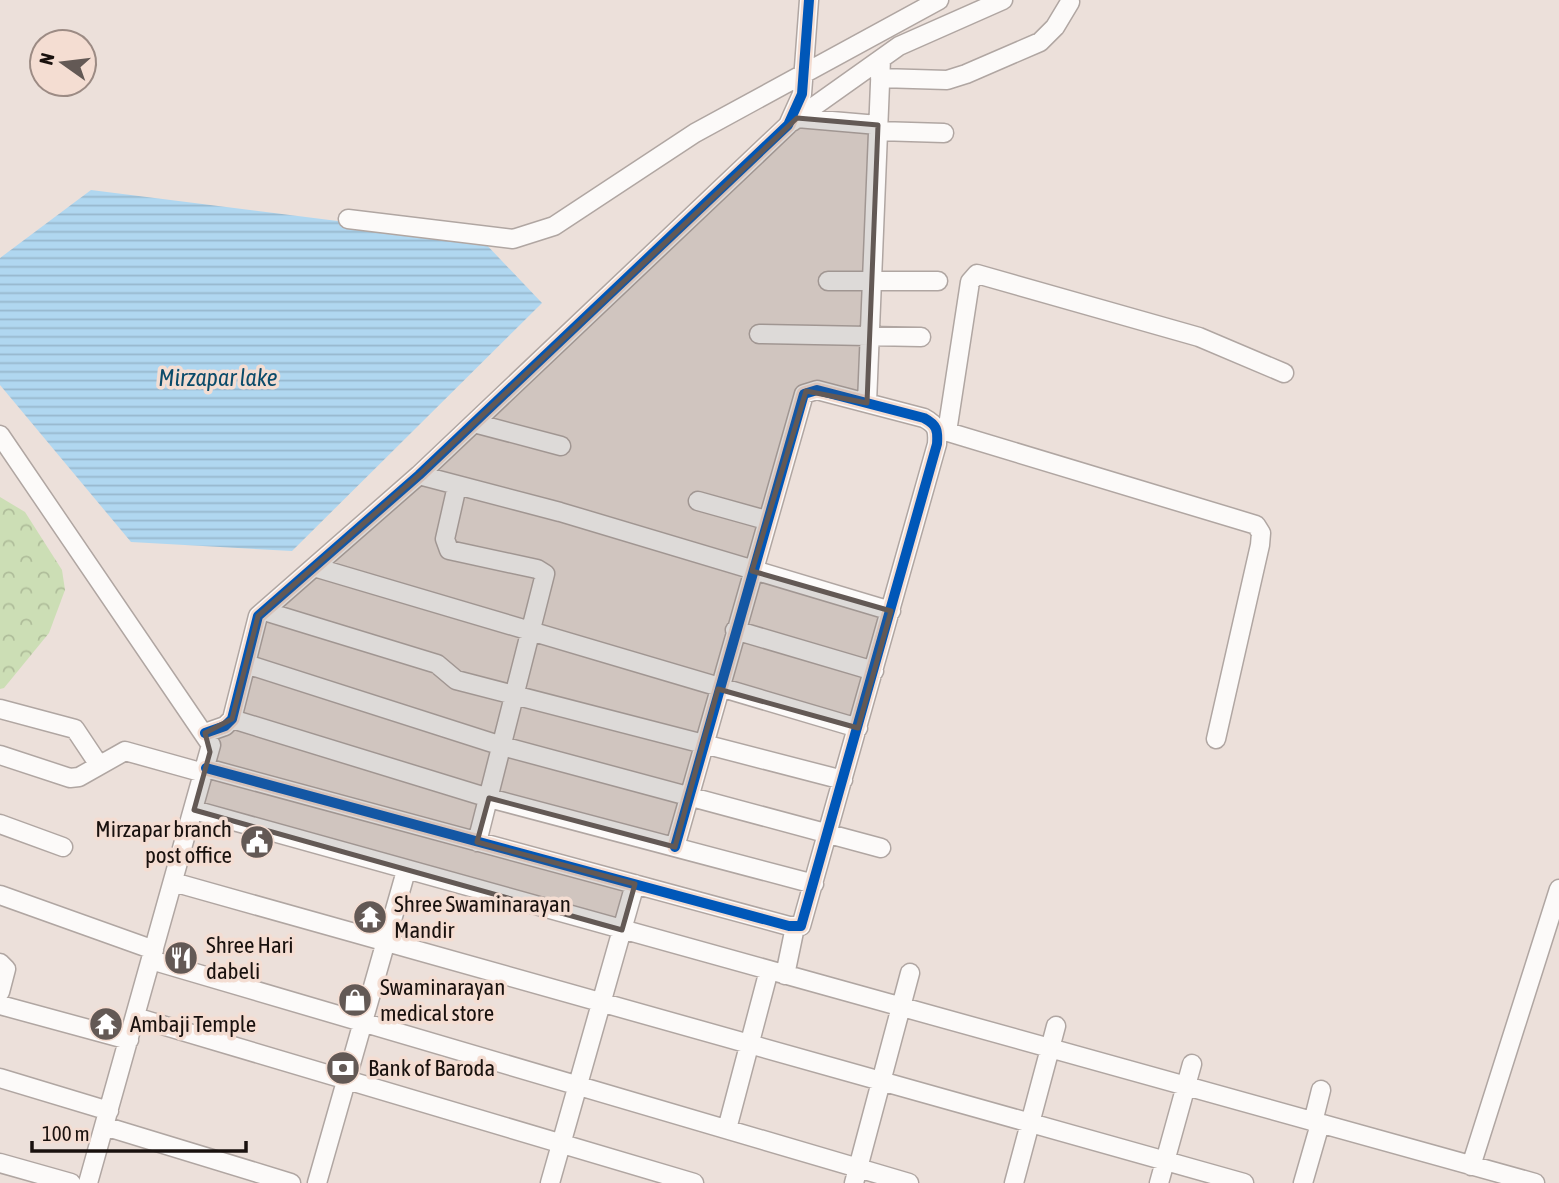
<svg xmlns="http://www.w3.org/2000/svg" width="1559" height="1183" font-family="'Asap Condensed',sans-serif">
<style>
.park{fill:url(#park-crowns)}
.water{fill:url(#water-rules)}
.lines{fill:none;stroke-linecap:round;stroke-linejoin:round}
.minor-casing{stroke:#b0a6a2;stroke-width:21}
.minor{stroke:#fcfaf9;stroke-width:18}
.cycleway-casing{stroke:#f4ddd2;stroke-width:15}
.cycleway{stroke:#0057b8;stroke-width:10}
.marked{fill:#635955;fill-opacity:0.2;stroke:#635955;stroke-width:5;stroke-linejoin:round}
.labels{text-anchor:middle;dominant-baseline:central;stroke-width:7;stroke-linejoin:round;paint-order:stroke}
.poi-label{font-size:23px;fill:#19110e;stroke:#f4ddd2;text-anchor:start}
.water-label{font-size:24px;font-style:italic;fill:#0b4b6a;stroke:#f4ddd2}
</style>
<defs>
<pattern id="park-crowns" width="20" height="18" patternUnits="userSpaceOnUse" patternTransform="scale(1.75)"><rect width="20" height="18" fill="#ccdeb5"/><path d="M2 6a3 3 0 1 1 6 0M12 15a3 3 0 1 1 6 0" fill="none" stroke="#afbd9a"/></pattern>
<pattern id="water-rules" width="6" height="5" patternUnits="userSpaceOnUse" patternTransform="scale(1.75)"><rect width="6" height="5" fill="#b0d7f0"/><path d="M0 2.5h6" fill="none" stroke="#97b8cd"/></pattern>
</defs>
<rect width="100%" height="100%" fill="#ece0da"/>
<!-- park -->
<path class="park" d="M0 497 25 512 62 570 65 590 49 633 4 688 0 689Z"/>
<!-- water -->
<path class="water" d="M91 190 481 239 542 303 292 551 131 542 0 385V258Z"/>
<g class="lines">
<!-- minor casing -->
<g class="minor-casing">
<path id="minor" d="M880 78 947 80 966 74 1040 42 1055 27 1070 2
M797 118 878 125
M792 122 899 46 1003 0
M878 131 944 133
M348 219 513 239 554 226 695 133 939 0
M828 281H938
M759 334 921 337
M867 403 881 59
M474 423 561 446
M938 429 1256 525 1261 533 1260 545 1216 739
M947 432 970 282 977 274 1199 337 1284 373
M0 435 211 745 88 1183
M419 475 560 512 891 611
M457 486 445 539 449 550 537 569 545 574 477 842
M698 501 766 520
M314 567 858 728
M264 611 437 664 456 680 843 780
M735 630 874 671
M246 664 502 746 881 848
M0 709 75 729 99 765
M232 719 489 798 814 884
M205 733 225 726 232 719 258 616 419 475 788 125 802 94 809 0
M0 755 70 778 79 777 125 751 204 773
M206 768 789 926H801L937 444C938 430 937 425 924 418L817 390 804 394 675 847
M194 810 1535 1183
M0 824 63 847
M173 882 1244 1183
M0 895 154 950
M151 960 909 1183
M0 963 6 969 0 992
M785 975 795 927
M0 1005 129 1040
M135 1017 694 1183
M0 1078 109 1111
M1313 1122 1321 1090
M104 1126 291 1183
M727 1129 769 970
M0 1163 71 1183
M1471 1166 1559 889
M317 1183 406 871
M550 1183 635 884
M854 1183 910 973
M1014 1183 1056 1026
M1159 1183 1192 1064
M1303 1183 1320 1124"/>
</g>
<!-- minor -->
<use href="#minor" class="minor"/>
<!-- cycleway casing -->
<g class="cycleway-casing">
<path id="cycleway" d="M205 733 225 726 232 719 258 616 419 475 788 125 802 94 809 0
M206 768 789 926H801L937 444C938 430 937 425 924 418L817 390 804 394 675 847"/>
</g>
<!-- cycleway -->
<use href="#cycleway" class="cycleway"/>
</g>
<!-- marked area -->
<path class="marked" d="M797 118 878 125 867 403 806 391 752 571 891 611 858 728 718 689 675 847 489 798 477 842 635 884 622 930 194 810 210 752 205 733 232 719 258 616 419 475Z"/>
<!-- icons -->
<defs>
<g id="civic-disc" transform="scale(1.75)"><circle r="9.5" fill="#635955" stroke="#f4ddd2"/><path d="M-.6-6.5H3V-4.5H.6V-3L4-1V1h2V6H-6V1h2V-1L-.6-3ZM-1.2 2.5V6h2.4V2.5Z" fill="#fff"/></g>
<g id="temple-disc" transform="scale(1.75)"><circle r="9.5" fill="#635955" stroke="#f4ddd2"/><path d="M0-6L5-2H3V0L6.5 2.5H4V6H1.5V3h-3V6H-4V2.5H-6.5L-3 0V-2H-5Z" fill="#fff"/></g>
<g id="restaurant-disc" transform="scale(1.75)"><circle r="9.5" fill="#635955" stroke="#f4ddd2"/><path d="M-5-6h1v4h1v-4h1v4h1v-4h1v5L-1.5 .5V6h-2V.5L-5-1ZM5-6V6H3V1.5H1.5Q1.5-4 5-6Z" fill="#fff"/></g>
<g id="shop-disc" transform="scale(1.75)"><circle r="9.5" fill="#635955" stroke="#f4ddd2"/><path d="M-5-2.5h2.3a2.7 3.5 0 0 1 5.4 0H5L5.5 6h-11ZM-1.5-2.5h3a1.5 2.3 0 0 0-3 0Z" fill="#fff"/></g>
<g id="bank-disc" transform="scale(1.75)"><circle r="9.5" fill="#635955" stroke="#f4ddd2"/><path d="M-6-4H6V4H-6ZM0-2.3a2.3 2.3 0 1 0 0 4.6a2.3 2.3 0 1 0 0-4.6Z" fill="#fff"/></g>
</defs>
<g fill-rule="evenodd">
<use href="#civic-disc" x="257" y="842"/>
<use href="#temple-disc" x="370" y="917"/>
<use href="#restaurant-disc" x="181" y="958"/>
<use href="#shop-disc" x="355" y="1000"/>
<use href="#temple-disc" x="106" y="1024"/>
<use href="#bank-disc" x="343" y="1068"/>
</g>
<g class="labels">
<!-- poi labels -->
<g class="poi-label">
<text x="232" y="829" text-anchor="end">Mirzapar branch<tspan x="232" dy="26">post office</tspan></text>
<text x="394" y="904">Shree Swaminarayan<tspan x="394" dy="26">Mandir</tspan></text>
<text x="206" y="945">Shree Hari<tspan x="206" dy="26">dabeli</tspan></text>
<text x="380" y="987">Swaminarayan<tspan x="380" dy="26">medical store</tspan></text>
<text x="130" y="1024">Ambaji Temple</text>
<text x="368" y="1068">Bank of Baroda</text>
</g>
<!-- water labels -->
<g class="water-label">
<text x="218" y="377">Mirzapar lake</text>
</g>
</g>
<!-- north arrow -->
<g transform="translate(63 63) rotate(284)"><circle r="33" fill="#f4ddd2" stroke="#9c8b84" stroke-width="2"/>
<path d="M0-5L12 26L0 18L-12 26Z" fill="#635955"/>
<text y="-10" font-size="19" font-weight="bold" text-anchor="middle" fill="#19110e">N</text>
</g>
<!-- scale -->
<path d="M32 1141v10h214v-10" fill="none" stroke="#19110e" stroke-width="3.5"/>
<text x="42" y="1141" font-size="21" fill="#19110e" stroke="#f4ddd2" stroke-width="5" paint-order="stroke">100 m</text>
</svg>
